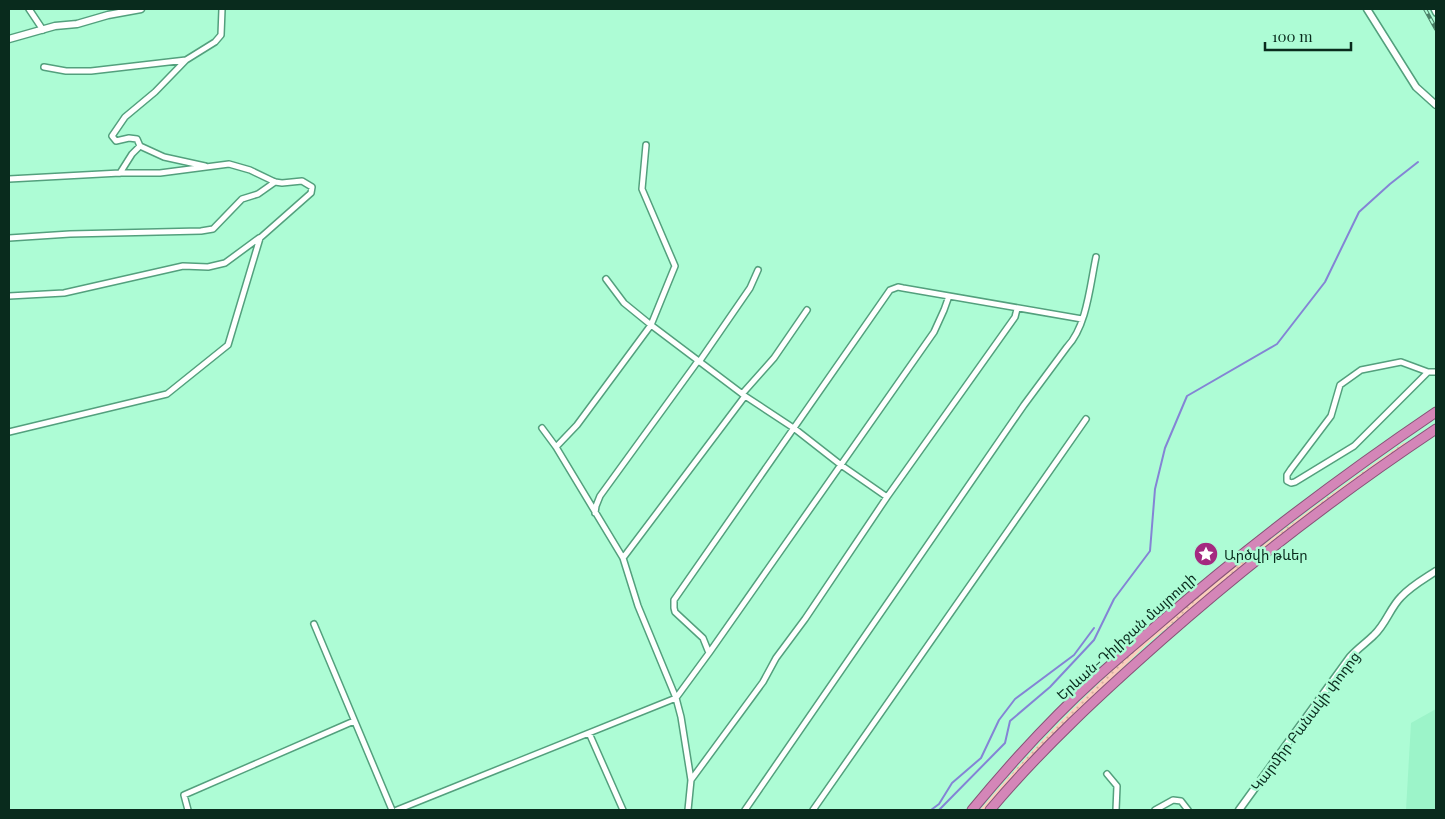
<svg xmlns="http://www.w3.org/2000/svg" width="1445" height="819" font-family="'Playfair Display','Noto Sans Armenian',serif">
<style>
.built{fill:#9cf4c9}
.grass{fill:url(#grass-dots)}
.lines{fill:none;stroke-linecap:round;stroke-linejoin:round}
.stream{stroke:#8484d5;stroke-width:2}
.minor-casing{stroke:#53a07d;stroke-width:8}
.tertiary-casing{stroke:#53a07d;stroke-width:9}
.trunk-casing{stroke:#865276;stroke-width:11}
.minor{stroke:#fff;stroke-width:5}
.tertiary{stroke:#fff;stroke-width:6}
.trunk{stroke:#d486b8;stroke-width:9}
.rail-casing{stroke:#4b8067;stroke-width:4}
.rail{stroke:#adfcd5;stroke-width:2;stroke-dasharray:5.5;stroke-linecap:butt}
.labels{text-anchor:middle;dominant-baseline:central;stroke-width:5;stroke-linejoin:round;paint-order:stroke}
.poi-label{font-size:14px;fill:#092b1d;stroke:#adfcd5;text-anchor:start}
.street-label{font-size:14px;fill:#092b1d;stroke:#adfcd5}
</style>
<defs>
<pattern id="grass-dots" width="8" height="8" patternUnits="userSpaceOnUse" patternTransform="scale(1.25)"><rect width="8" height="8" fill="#fbcebc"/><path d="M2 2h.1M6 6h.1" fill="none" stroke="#d6b1a1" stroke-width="1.8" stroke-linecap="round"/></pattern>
</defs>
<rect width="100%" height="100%" fill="#adfcd5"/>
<!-- built -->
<path class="built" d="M1436 709V810H1406L1411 723Z"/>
<!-- grass -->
<path class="grass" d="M1405 442 1407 445 1210 593 1147 644 1068 721 986 810H980C1038 742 1101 678 1169 619 1196 596 1224 575 1252 554 1302 515 1353 478 1405 442Z"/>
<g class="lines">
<!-- stream -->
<path class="stream" d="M931 810 939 804 952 783 981 758 999 720 1015 699 1074 655 1094 628
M939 810 1005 743 1010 721 1050 687 1094 640 1114 599 1150 551 1155 489 1165 448 1187 396 1277 344 1325 282 1359 212 1390 184 1418 162"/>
<!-- minor casing -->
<g class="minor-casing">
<path id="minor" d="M29 9 43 30
M1434 9 1436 13
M186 60 155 92 125 117 112 136 116 141 129 138 137 139 140 146 164 157 205 166
M44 67 66 71H91L186 60 215 42 221 35 222 9
M120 173 132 154 140 146
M9 179 120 173H160L229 164 250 170 275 182 282 183 302 181 312 187 311 193 260 238 228 345 167 394 9 432
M9 238 70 234 201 231 213 229 242 199 258 194 275 182
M606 279 624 303 651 325 745 396 795 429 841 465 887 497
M9 296 64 293 183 266 208 267 225 263 259 238
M699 362 750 288 758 270
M1428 372 1401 362 1361 370 1340 385 1331 416 1291 469 1287 475V481L1291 483 1295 482 1354 446 1428 372H1436
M742 394 774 358 807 310
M542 428 556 447 623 558 638 606 676 698 681 717 691 780 688 810
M556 447 577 425 651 325 675 266 642 189 646 145
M595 513 596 506 600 496 698 361
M623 558 745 396
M314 624 392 810
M709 653 934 332 944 310 949 296
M589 733 623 810
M1107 774 1117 786 1116 810
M691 780 763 682 776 658 805 619 887 497 1015 317 1017 309
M188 810 184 795 354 721
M397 810 676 698 709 653 703 638 675 612 674 608V600L890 290 898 287 903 288 1082 319
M745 810 1024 405 1067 347C1087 326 1090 285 1096 257
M813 810 1086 419
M1155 810 1173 800 1181 801 1188 810"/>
</g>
<!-- tertiary casing -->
<g class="tertiary-casing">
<path id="tertiary" d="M1367 9 1416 87 1436 105
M9 39 55 26 77 24 108 15 141 9
M1239 810 1350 657C1358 648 1366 643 1374 635 1386 624 1390 608 1401 597 1411 586 1424 579 1436 571"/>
</g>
<!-- trunk casing -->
<g class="trunk-casing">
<path id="trunk" d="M972 810C1010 764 1052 718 1096 678 1118 658 1140 640 1162 621 1250 545 1340 477 1436 412
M990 810C1042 748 1102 693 1163 639 1249 563 1340 493 1436 429"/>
</g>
<!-- minor -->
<use href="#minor" class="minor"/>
<!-- tertiary -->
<use href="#tertiary" class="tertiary"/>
<!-- trunk -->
<use href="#trunk" class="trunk"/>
<!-- rail casing -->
<g class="rail-casing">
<path id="rail" d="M1425 9 1436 29"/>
</g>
<!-- rail -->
<use href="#rail" class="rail"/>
</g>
<!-- icons -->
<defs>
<g id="sight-disc" transform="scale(1.25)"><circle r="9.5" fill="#a42a80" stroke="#adfcd5"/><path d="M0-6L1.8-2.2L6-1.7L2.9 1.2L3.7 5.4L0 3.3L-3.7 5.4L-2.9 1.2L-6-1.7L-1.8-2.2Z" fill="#fff"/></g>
</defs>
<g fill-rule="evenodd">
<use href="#sight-disc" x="1206" y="554"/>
</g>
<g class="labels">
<!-- poi labels -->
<g class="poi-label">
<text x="1224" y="554">Արծվի թևեր</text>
</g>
<!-- street labels -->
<g class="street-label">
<text transform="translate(1126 636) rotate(-42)">Երևան-Դիլիջան մայրուղի</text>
<text transform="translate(1305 721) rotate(-53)">Կարմիր Բանակի փողոց</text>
</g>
</g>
<!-- border -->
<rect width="1445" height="819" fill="none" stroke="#092b1d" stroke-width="20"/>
<!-- scale -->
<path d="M1265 42v8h86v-8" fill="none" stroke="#092b1d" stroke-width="2.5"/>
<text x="1272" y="42" font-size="15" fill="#092b1d" stroke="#adfcd5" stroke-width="4" paint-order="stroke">100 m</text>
</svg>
